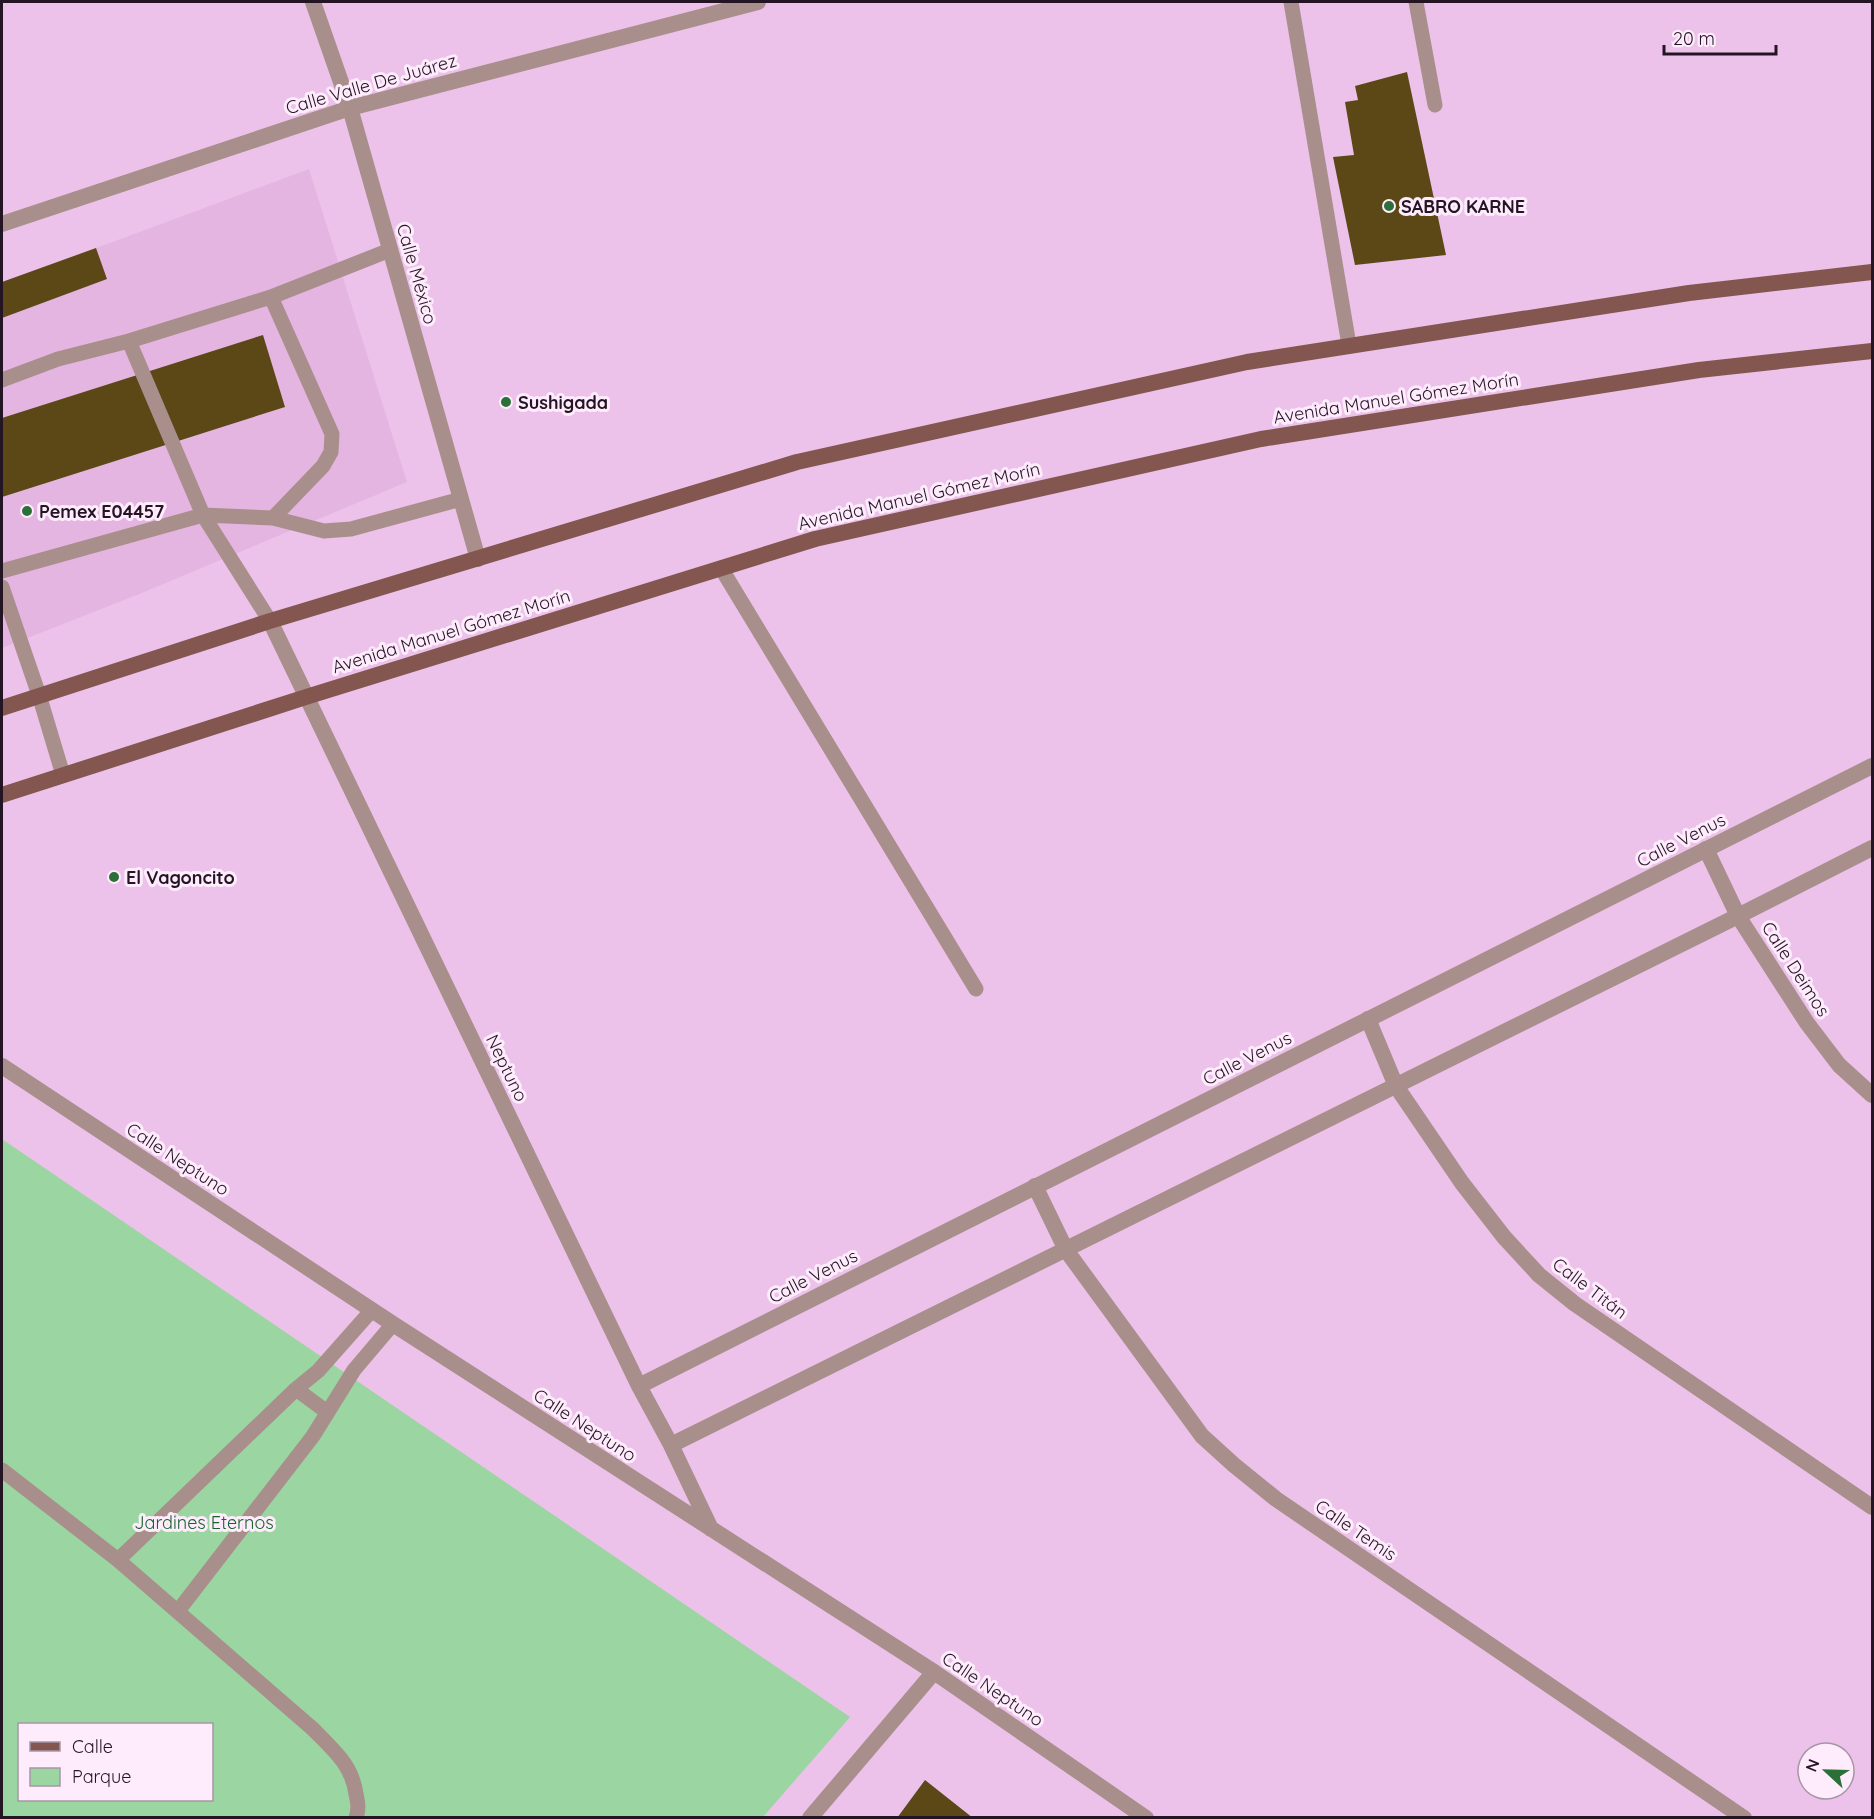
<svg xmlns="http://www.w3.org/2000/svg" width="1874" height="1819" font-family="Quicksand,sans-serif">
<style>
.built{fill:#e4b5e1}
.green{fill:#9bd5a2;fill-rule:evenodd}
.building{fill:#5b4816}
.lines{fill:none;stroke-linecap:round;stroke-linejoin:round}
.service{stroke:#a98f8b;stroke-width:15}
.minor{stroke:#a98f8b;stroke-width:16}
.tertiary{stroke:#a98f8b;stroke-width:16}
.primary{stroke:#835750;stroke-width:16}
.poi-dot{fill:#2b6f39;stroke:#feecfc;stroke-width:2}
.labels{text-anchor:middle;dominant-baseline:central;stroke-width:6;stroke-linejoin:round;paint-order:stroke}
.street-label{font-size:18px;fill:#241524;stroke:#feecfc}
.poi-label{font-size:18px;font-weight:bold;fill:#241524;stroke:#feecfc;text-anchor:start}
.park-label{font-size:18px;fill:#16642b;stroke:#feecfc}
</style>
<rect width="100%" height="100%" fill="#ecc2ea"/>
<!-- built -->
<path class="built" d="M309 169 407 482 137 595 2 648V283Z"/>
<!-- green -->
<path class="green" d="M2 1139 850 1717 763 1817H2ZM20 1724H212V1800H20Z"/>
<!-- building -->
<path class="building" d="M1407 72 1446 255 1355 265 1333 157 1354 155 1345 102 1358 100 1355 86Z
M96 248 107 279 2 318V282Z
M263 335 285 407 2 497V418Z
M925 1780 973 1818H897Z"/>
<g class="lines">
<!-- service -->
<path class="service" d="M1291 2 1349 345
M1416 2 1435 105
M271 297 390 250
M129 341 271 297 332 434 331 452 323 466 273 518
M2 380 58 359 129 341 203 515 270 621
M721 568 976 989
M2 571 203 515 273 518 324 531 351 529 461 499
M2 587 39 695 63 775
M296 1389 327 1412
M2 1470 118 1560 313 1729C333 1750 352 1764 356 1794 358 1803 359 1809 356 1818
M118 1560 296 1389 318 1371 372 1310
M178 1611 313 1436 354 1370 393 1324"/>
<!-- minor -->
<path class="minor" d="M313 2 350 108 478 559
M2 224 350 108 758 2
M1706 849 1738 916 1807 1023 1839 1065 1872 1095
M1368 1019 1396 1086 1462 1183 1504 1237 1539 1275 1575 1304 1872 1507
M1035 1186 1066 1250 1202 1436 1234 1465 1276 1499 1744 1818
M810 1818 934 1672"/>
<!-- tertiary -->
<path class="tertiary" d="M270 621 639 1386 671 1445 711 1529
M2 1066 393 1324 934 1672 1146 1818
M639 1386 1872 766
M671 1445 1738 916 1872 848"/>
<!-- primary -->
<path class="primary" d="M2 708 270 621 797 462 1247 362 1689 293 1872 272
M2 795 306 697 815 539 1261 439 1699 370 1872 351"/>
</g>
<!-- markers -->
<g class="poi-dot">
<circle cx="1389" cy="206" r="6"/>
<circle cx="506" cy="402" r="6"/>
<circle cx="27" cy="511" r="6"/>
<circle cx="114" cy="877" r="6"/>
</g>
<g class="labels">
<!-- street labels -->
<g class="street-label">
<text transform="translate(371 84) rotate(-16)">Calle Valle De Juárez</text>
<text transform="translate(417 274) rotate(74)">Calle México</text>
<text transform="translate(1396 398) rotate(-9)">Avenida Manuel Gómez Morín</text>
<text transform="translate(919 496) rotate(-13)">Avenida Manuel Gómez Morín</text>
<text transform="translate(451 631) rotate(-17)">Avenida Manuel Gómez Morín</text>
<text transform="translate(1681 840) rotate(-27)">Calle Venus</text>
<text transform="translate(1796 969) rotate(57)">Calle Deimos</text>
<text transform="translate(1247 1058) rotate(-27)">Calle Venus</text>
<text transform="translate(507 1068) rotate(64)">Neptuno</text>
<text transform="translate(178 1159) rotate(33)">Calle Neptuno</text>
<text transform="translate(813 1276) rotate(-27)">Calle Venus</text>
<text transform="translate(1590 1288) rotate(37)">Calle Titán</text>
<text transform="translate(585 1425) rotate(33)">Calle Neptuno</text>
<text transform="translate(1356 1530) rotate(34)">Calle Temis</text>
<text transform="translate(993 1689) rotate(34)">Calle Neptuno</text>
</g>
<!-- poi labels -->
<g class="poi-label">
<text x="1401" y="206">SABRO KARNE</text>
<text x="518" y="402">Sushigada</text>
<text x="39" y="511">Pemex E04457</text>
<text x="126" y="877">El Vagoncito</text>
</g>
<!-- park labels -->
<g class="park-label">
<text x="204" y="1522">Jardines Eternos</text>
</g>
</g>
<!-- border -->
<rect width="1874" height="1819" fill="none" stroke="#241524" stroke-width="6"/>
<!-- legend -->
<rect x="18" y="1723" width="195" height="78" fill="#feecfc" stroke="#a796a6" stroke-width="1.5"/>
<rect x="30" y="1742" width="30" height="9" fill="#835750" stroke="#a796a6" stroke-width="1.5"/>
<text x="72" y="1753" font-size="18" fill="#241524">Calle</text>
<rect x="30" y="1768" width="30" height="18" fill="#9bd5a2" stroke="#a796a6" stroke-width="1.5"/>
<text x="72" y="1783" font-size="18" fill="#241524">Parque</text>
<!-- north arrow -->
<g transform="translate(1826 1771) rotate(292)"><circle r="28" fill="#feecfc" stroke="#a796a6" stroke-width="1.5"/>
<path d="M0-4.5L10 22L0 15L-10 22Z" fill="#2b6f39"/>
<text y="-9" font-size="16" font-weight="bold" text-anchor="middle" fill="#241524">N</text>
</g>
<!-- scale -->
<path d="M1664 45v9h112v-9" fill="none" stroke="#241524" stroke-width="3"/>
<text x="1673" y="45" font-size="18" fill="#241524" stroke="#feecfc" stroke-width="4.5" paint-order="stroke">20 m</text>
</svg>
